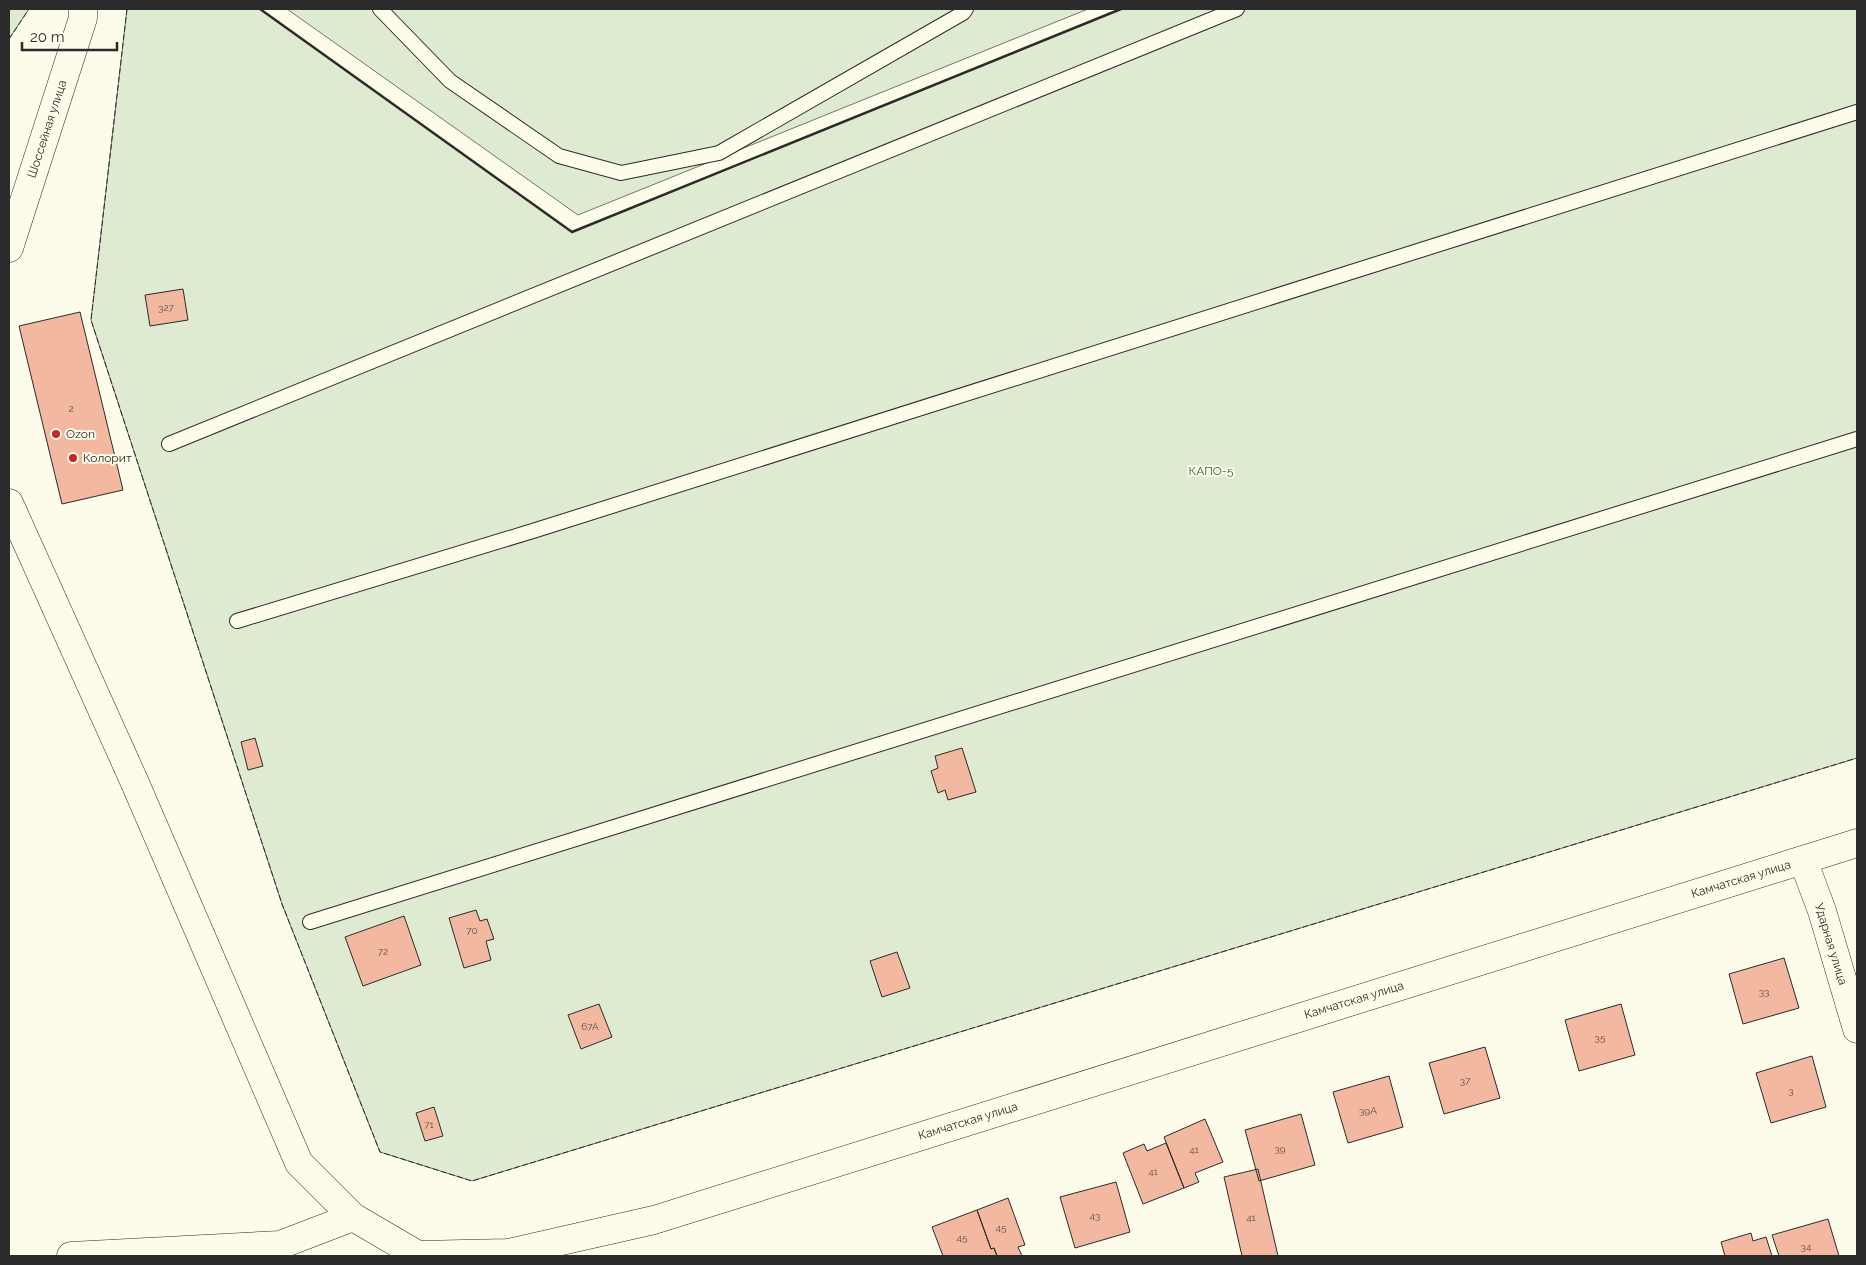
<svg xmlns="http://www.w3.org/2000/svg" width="1866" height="1265" font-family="Raleway,sans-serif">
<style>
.green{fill:#deebd1;stroke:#74746e}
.building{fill:#f2b8a0;stroke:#2b2b2b}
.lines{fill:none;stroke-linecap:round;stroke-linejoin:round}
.lane-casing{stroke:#2b2b2b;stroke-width:16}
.street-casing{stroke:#2b2b2b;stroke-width:29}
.secondary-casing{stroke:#2b2b2b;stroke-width:29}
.primary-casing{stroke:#2b2b2b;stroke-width:29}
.lane{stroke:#fdfbea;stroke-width:14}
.street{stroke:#fdfbea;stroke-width:28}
.secondary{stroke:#fdfbea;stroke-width:28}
.primary{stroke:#fdfbea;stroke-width:28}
.fence{stroke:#2b2b2b;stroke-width:1;stroke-dasharray:6 2.5;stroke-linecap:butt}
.wall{stroke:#2b2b2b;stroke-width:2.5}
.poi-dot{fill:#c62828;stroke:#fdfbea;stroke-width:2}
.labels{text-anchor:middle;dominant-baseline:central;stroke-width:4;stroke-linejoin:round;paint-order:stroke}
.number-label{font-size:10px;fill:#5d4e48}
.street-label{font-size:12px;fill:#2b2b2b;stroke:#fdfbea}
.poi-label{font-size:12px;fill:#2b2b2b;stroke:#fdfbea;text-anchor:start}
.park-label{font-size:12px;fill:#34623c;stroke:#fdfbea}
</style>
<rect width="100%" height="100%" fill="#fdfbea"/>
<!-- green -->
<path class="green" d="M9 9H29L9 39Z
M127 9H260L572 232 1121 9H1857V758L472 1181 380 1152 282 904 91 320Z
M287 9H1088L578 215Z"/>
<!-- building -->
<path class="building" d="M183 289 188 320 150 326 145 295Z
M80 312 123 490 62 504 19 326Z
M255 738 263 766 248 770 241 742Z
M962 748 976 792 948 800 945 790 938 793 931 771 938 768 935 756Z
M476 910 480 921 487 919 494 939 486 941 491 960 464 968 449 918Z
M404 916 421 965 363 986 345 937Z
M897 952 910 988 882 997 870 961Z
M1784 958 1799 1008 1743 1024 1729 974Z
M599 1004 612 1037 581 1049 568 1015Z
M1621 1004 1635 1055 1579 1071 1565 1020Z
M1485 1047 1500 1098 1444 1114 1429 1063Z
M1812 1056 1826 1107 1771 1123 1756 1073Z
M1389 1076 1403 1127 1348 1143 1333 1092Z
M434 1107 443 1136 425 1141 416 1113Z
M1301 1114 1315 1165 1259 1181 1245 1130Z
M1205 1119 1223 1162 1195 1173 1199 1182 1184 1188 1164 1137Z
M1166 1143 1184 1188 1143 1204 1123 1153 1144 1144 1147 1151Z
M1258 1169 1278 1256H1242L1224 1177Z
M1116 1182 1130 1232 1075 1248 1060 1197Z
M1008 1198 1025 1245 1018 1247 1022 1256H997L994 1248 991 1249 977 1210Z
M977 1210 991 1249 994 1248 997 1256H943L932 1227Z
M1828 1219 1839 1256H1779L1772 1235Z
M1751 1233 1753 1241 1766 1237 1772 1256H1725L1721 1242Z"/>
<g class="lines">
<!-- lane casing -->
<g class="lane-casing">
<path id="lane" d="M380 9 450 81 559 156 621 173 719 153 963 13 966 9
M169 444 1237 9
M237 621 536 530 1857 112
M310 922 1857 439"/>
</g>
<!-- street casing -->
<g class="street-casing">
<path id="street" d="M71 1256 280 1245 353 1217"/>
</g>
<!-- secondary casing -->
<g class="secondary-casing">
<path id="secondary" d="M9 248 83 18V9"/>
</g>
<!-- primary casing -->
<g class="primary-casing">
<path id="primary" d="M9 503 135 783 299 1163 353 1217 418 1255 508 1253 654 1220 1857 843
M1803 860 1822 911 1857 1029"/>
</g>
<!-- lane -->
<use href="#lane" class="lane"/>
<!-- street -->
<use href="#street" class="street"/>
<!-- secondary -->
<use href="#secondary" class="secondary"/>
<!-- primary -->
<use href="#primary" class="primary"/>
<!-- fence -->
<path class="fence" d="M127 9 91 320 282 904 380 1152 472 1181 1857 758
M260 9 572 232 1121 9
M9 39 29 9"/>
<!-- wall -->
<path class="wall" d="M260 9 572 232 1121 9"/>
</g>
<!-- markers -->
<g class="poi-dot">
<circle cx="56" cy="434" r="5"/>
<circle cx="73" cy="458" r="5"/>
</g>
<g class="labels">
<!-- number labels -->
<g class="number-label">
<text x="166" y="307">327</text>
<text x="71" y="408">2</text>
<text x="472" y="930">70</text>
<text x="383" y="951">72</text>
<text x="1764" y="991">33</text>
<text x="590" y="1026">67А</text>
<text x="1600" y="1037">35</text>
<text x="1465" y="1080">37</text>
<text x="1791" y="1090">3</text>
<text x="1368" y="1110">39А</text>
<text x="429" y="1124">71</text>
<text x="1280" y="1148">39</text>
<text x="1194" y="1149">41</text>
<text x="1153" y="1171">41</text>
<text x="1095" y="1215">43</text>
<text x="1251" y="1217">41</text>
<text x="1001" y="1227">45</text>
<text x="962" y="1237">45</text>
<text x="1806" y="1246">34</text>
</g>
<!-- street labels -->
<g class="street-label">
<text transform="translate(47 129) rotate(-72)">Шоссейная улица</text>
<text transform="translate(1741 879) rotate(-17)">Камчатская улица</text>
<text transform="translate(1831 944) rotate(73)">Ударная улица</text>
<text transform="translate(1354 1000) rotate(-17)">Камчатская улица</text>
<text transform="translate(968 1121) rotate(-17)">Камчатская улица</text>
</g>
<!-- poi labels -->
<g class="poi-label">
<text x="66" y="434">Ozon</text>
<text x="83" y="458">Колорит</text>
</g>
<!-- park labels -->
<g class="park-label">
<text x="1211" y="471">КАПО-5</text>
</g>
</g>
<!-- border -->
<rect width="1866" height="1265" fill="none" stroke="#2b2b2b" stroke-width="20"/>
<!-- scale -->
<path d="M22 42v8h95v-8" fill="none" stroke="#2b2b2b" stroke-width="2.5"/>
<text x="30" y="42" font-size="15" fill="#2b2b2b" stroke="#fdfbea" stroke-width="4" paint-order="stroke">20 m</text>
</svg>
